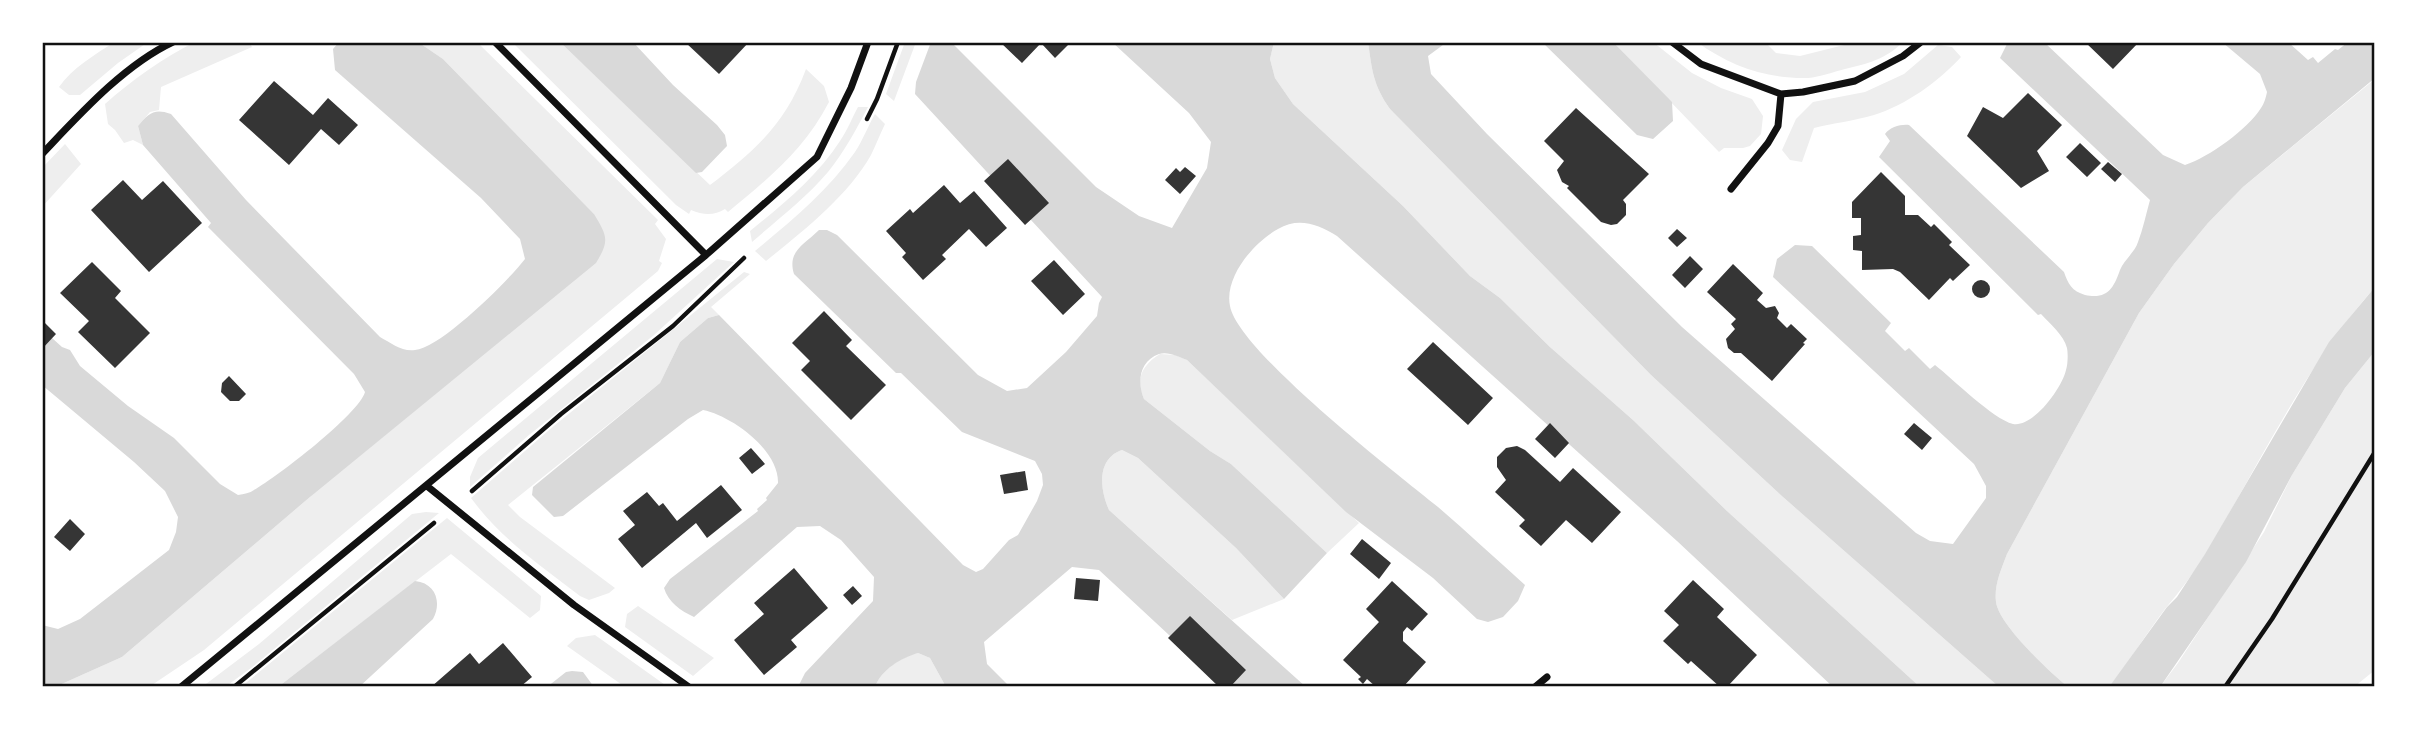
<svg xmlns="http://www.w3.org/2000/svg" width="2417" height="729" font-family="'Libre Baskerville',serif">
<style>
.green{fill:#eee}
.water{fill:#d9d9d9}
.building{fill:#353535}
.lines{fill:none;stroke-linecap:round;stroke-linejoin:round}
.path{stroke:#111;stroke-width:4.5}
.minor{stroke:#111;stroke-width:7}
.neatline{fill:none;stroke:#111;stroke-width:2.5}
</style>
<rect width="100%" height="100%" fill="#fff"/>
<!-- green -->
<path class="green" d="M114 42H148L118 63 80 95H69L59 87C72 68 95 55 114 42Z
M195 42H249L252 47 161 87 159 110 150 112 138 126 143 145 133 140 124 143 115 130 108 124 105 104C132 80 163 58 195 42Z
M418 42H477L658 220 655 224 666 239 659 261 662 263 658 271 204 650 149 687H55L122 657 310 497 594 214 443 59Z
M512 42H560L710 185C755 151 786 123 806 69L824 86 829 102C805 149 768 179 728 212L725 209C714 216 703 215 691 210L689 214 676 205Z
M905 42H916L894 101 886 94Z
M1274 42H1368C1372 70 1373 85 1390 109L1651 375 1783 497 1999 687H1920L1727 511 1633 420 1550 347 1500 298 1470 276 1403 206 1293 104 1275 78 1270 59Z
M1613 42H1653L1692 73 1721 88 1752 99 1763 116 1761 134 1750 146 1743 148H1724L1719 152Z
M1697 42H1765L1776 53 1800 56 1856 42H1903C1886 59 1867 64 1845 69 1833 72 1820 77 1808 78 1766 79 1730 66 1697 42Z
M1938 45 1952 47 1961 57C1938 82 1906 105 1874 115 1854 121 1833 123 1814 128L1802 162 1790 160 1782 150 1796 119 1813 102 1865 92 1904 74Z
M2375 79V287C2305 366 2260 463 2206 553 2194 573 2180 591 2165 609 2146 634 2129 662 2109 687H2068C2050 672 1999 625 1996 602 1994 585 2001 570 2007 554L2139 313 2174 264 2208 223 2243 187Z
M858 107H868C856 130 844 152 828 172 806 198 777 220 752 242L750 231C782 205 817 177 840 141 847 131 852 118 858 107Z
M875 114 885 124C880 134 876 145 871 155 848 196 802 232 766 261L755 251C791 221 828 191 855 152 863 140 868 126 875 114Z
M65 144 81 164 42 207V168Z
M717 259 734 262 654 335 529 435 470 487V477L478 458Z
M744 272 750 274 711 307 719 315 708 318 680 342 660 383 508 505 520 517 615 588 609 593 589 600 580 596C541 566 501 539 471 498L555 425Z
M2375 351V670L2354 687H2160L2178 663 2264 532 2292 475 2345 388Z
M1160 354 1175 355 1187 360 1359 523 1327 553 1231 464 1210 451 1144 399C1135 379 1142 365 1160 354Z
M1122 450 1138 458 1236 548 1284 599 1232 620 1109 510C1100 490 1096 459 1122 450Z
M426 512 439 513 251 668 225 687H202L259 644 412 514Z
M447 518 541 596 540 610 530 618 451 554 278 687H241Z
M638 606 714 658 693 676 625 627 627 614Z
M595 635 668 687H625L567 646 576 638Z
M918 653 930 658 946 687H875C882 669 901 657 918 653Z"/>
<!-- water -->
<path class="water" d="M339 42H418L443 59 594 214C607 236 610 240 596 263L310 497 122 657 55 687H42V625L58 629 80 619 169 550 176 532 178 517 165 491 134 462 42 385V329L62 347 70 350 80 366 128 406 174 438 220 484 238 495C244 494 250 493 254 490 277 477 359 414 365 392L354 374 208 227 211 223 143 145 138 126C149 113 154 108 171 114L246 200 380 337C391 343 402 352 415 350 441 348 509 280 525 259L520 239 481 198 335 70 333 49Z
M560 42H633L673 85 717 125 725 135 727 146 702 172 696 173Z
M931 42H951L1096 187 1139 216 1172 228 1207 168 1211 142 1189 113 1112 42H1274L1270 59 1275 78 1293 104 1403 206 1470 276 1500 298 1550 347 1633 420 1727 511 1920 687H1833L1677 541 1337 236C1318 224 1298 217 1278 229 1254 242 1224 277 1230 306 1238 351 1396 473 1438 507 1467 532 1496 559 1525 585L1518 601 1503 617 1488 622 1477 619 1433 578 1346 512 1187 360C1179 357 1168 351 1159 354 1139 361 1137 383 1144 399L1210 451 1231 464 1327 553 1284 599 1236 548 1138 458 1122 450C1096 459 1100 490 1109 510L1306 687H1225L1099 570 1072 567 984 642 987 664 1010 687H946L930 658 918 653C901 658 882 669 875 687H798L805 673 873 601 874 577 841 540 820 526 797 527 694 617C681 611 668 602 664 588L670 579 758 511 757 509 767 500 766 498 778 483C779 450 732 416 703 410L688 419 563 516 554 517 532 495 533 487 660 383 680 342 708 318 719 315 963 565 976 572 983 569 1009 540 1018 535 1037 501 1043 485 1042 474 1035 461 962 432 901 373H896L794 274C787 251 804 245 819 230H827L837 235 978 375 1007 391 1027 388 1066 352 1097 316 1099 303 1102 297 915 94 916 82Z
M1368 42H1447L1428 56 1431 74 1487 134 1682 327 1916 533 1930 541 1953 544 1986 498V486L1974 464 1773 277 1777 259 1795 245 1812 246 1891 323 1885 331 1905 351 1909 348 1930 369 1935 365C1953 379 1993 419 2013 424 2033 428 2062 388 2066 370 2068 364 2068 353 2067 348 2064 335 2049 323 2041 314L2038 315 1879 157 1890 141 1885 134C1890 127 1901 124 1909 125L2064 272C2068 284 2072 291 2085 295 2108 300 2114 287 2120 270 2124 260 2135 252 2138 242 2143 229 2146 214 2150 200L2000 58 2008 42H2044L2163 155 2185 165C2209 157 2247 130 2261 108 2264 104 2266 97 2267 92L2260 74 2222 42H2288L2308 60 2313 57 2318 63 2335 49 2338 50 2348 42H2375V78L2243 187 2208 223 2174 264 2139 313 2007 554C2001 570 1994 585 1996 602 1999 625 2050 672 2068 687H1999L1783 497 1651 375 1390 109C1373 85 1372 70 1368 42Z
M1542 42H1613L1672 102 1673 121 1653 139 1637 135Z
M2375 287V351L2345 388 2292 475 2246 562 2160 687H2109L2167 607 2177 597 2205 554 2329 342Z
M415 581C436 583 442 603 433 619L359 687H278Z
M572 671 583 672 594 687H547L566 672Z"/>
<!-- building -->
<path class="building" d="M685 42H749L719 74Z
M1000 42H1071L1055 58 1041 43 1022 63Z
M2085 42H2139L2113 69Z
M274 81 313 115 328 98 358 125 339 145 321 129 289 165 239 120Z
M2028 93 2062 125 2037 151 2049 171 2021 188 1967 136 1983 107 2003 118Z
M1576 108 1649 174 1623 200 1626 204V215L1617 224 1611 225 1601 222 1567 188 1569 186 1562 182 1557 170 1564 161 1544 141Z
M2080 143 2101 163 2087 177 2066 157Z
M1008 159 1049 203 1025 225 984 181Z
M2108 162 2122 174 2115 182 2101 169Z
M1185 167 1196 176 1180 194 1165 180 1176 168 1180 172Z
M1881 172 1905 196V215H1918L1931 227 1934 224 1952 242 1949 245 1970 265 1953 281 1950 278 1929 300 1900 272 1893 269 1862 270V251L1853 250V236L1861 235V218H1852V202Z
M123 180 142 200 163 181 202 223 149 272 91 210Z
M944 185 960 203 974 191 1007 228 986 247 969 229 942 255 946 259 923 280 902 257 906 253 886 231 910 209 913 213Z
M1677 229 1687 238 1677 247 1668 238Z
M1690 256 1703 269 1685 288 1672 275Z
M1054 260 1085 294 1063 315 1031 281Z
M92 262 121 291 115 298 150 333 115 368 78 332 89 321 60 293Z
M1733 264 1763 293 1757 300 1766 308 1775 306 1779 313 1777 318 1787 328 1791 324 1807 339 1803 343 1805 344 1772 381 1741 353H1734L1728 348 1726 339 1735 329 1731 324 1736 319 1707 292Z
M1972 289a9 9 0 1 1 18 0a9 9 0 1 1-18 0Z
M824 311 852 340 846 346 886 385 851 420 801 370 810 361 792 343Z
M42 320 56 334 42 349Z
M1433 342 1493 398 1468 425 1407 369Z
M229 376 246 394 239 401H230L221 392 222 383Z
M1550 423 1569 443 1555 458 1535 439Z
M1914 423 1932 438 1922 450 1904 434Z
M1517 446 1525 450 1560 482 1573 468 1621 512 1592 543 1566 520 1541 546 1519 526 1525 520 1495 492 1506 480 1497 467V457L1506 448Z
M751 448 765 464 752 474 739 458Z
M1025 471 1028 490 1004 494 1000 475Z
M721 485 742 510 707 538 696 523 642 568 618 539 635 525 623 511 647 492 659 506 663 503 677 521Z
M70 519 85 534 70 551 54 537Z
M1362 539 1391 563 1379 579 1350 554Z
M794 568 828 608 791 640 797 647 764 675 734 640 764 614 754 603Z
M1076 578 1100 580 1098 601 1074 599Z
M1693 580 1724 609 1717 617 1757 655 1727 687H1720L1691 661 1688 664 1663 641 1679 625 1664 611Z
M1392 581 1428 614 1412 631 1407 627 1403 632V641L1426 662 1403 687H1376L1367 679 1363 684 1358 679 1361 677 1343 660 1379 622 1366 609Z
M853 586 862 596 852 605 843 595Z
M1190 616 1246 670 1230 687H1219L1168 638Z
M503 643 532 677 520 687H431L470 653 479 664Z"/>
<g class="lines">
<!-- path -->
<path class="path" d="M867 119 877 99 898 42
M472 491 561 414 673 326 744 258
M234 687 434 523
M2225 687 2272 619 2375 452"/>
<!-- minor -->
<path class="minor" d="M495 42 706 255
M1672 42 1701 64 1781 94 1803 92 1855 81 1903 56 1921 42
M42 154C80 114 124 65 173 42
M1731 189 1768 143 1778 126 1781 94
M427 486 574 605 689 687
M181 687 706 255 817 157 851 88 868 42
M1535 687 1547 677"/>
</g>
<!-- border -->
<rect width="2417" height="729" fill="none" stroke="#ffffff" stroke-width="88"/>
<rect x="44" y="44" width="2329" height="641" class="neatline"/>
</svg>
